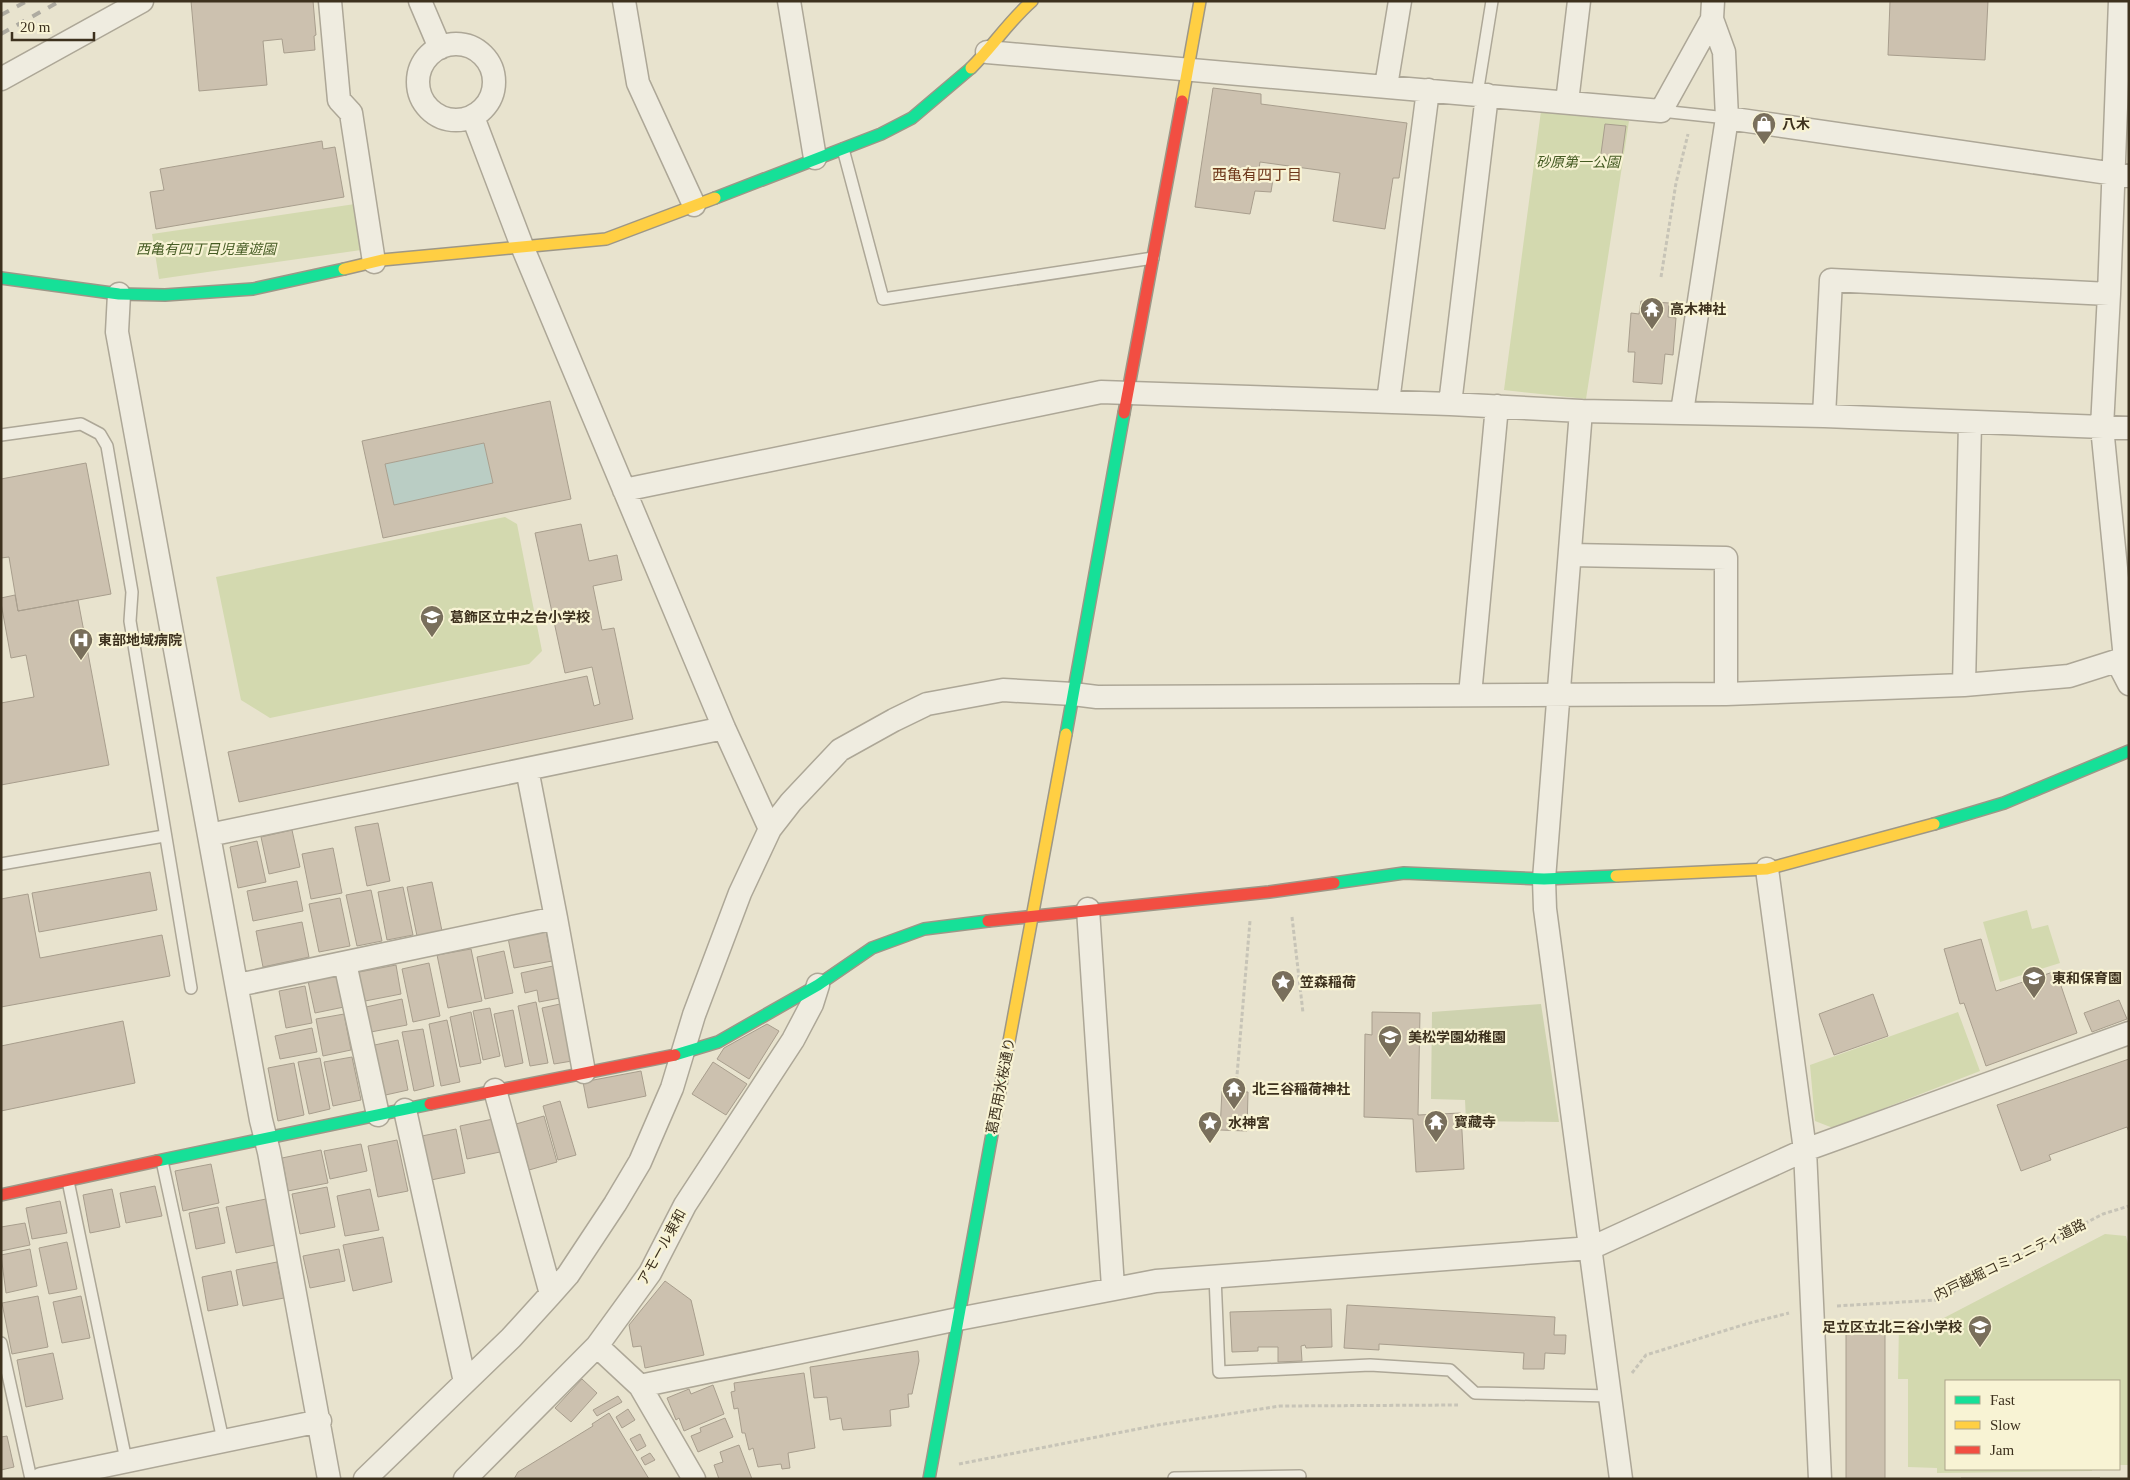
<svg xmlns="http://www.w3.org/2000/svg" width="2130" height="1480" font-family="'Times New Roman','Noto Sans JP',serif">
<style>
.green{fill:#d3d9af}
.cemetery{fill:#ced2af}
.water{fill:#bacdc4}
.building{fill:#ccc1af;stroke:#a89e8d;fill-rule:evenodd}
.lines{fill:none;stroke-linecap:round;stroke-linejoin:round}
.lane-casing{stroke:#ada797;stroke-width:14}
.street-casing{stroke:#ada797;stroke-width:25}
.fast-casing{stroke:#9d9787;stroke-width:14}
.slow-casing{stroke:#9d9787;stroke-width:14}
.jam-casing{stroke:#9d9787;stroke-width:14}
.path{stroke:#c7c4b7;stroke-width:3;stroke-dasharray:4 2.5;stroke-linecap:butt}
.lane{stroke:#efece0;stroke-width:11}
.street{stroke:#efece0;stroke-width:22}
.fast{stroke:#16e098;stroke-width:11}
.slow{stroke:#ffcf43;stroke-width:11}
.jam{stroke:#f24e42;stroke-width:11}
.rail{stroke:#aeaba1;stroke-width:4;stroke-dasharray:9 9;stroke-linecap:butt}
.labels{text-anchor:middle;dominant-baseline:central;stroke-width:4.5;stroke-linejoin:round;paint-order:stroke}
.poi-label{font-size:14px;font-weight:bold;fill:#3d311e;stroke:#f8f3d4;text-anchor:start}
.park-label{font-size:14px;font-style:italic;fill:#455b23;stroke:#f8f3d4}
.street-label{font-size:14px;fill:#3d311e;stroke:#f8f3d4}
.neighbourhood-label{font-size:15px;fill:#6d3619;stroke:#f8f3d4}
</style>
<rect width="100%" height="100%" fill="#e8e3ce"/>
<!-- green -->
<path class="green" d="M1541 111 1629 121 1586 399 1504 390Z
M355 204 361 250 159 279 152 234Z
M505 517 517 524 542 651 529 664 270 718 241 700 216 577Z
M2027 910 2032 929 2048 925 2060 963 2000 982 1983 922Z
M1958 1012 1980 1071 1833 1128 1815 1121 1810 1065Z
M2105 1234 2126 1236 2129 1248V1465H2119V1381H1946V1469H2092V1471L1937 1473V1468L1908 1467V1379H1898L1899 1323 1938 1321Z"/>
<!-- cemetery -->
<path class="cemetery" d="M1541 1004 1559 1122 1466 1121 1465 1100 1431 1099 1432 1012Z"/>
<!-- water -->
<path class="water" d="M484 443 493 483 394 505 385 464Z"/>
<!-- building -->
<path class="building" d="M191 1H313L316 35 314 36 315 50 284 53 282 39 263 41 267 85 199 91Z
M1890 1H1988L1985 60 1888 55Z
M1213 88 1261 94V104L1407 123 1399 178H1393L1385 229 1333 221 1340 173 1260 162 1258 175 1273 179 1271 192 1255 191 1250 214 1195 207Z
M1605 124 1626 126 1621 163 1600 161Z
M322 141 323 149 335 147 344 197 156 229 150 192 164 190 160 169Z
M1641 301 1669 303 1668 317 1676 318 1673 355 1665 354 1662 384 1633 382 1635 352H1628L1631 313 1639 314Z
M550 401 571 499 383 538 362 441ZM484 443 493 483 394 505 385 464Z
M86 463 111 594 18 611 9 557 1 558V479Z
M581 524 589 561 617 555 622 580 593 586 602 630 614 628 633 719 239 802 228 752 587 676 594 706 600 704 592 667 565 673 535 533Z
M15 595 18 611 78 600 109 765 1 785V703L34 697 26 655 11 658 1 603V598Z
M378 823 390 881 367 886 355 827Z
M292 830 300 867 269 874 261 837Z
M257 841 266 882 238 888 230 847Z
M333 848 342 893 311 899 302 854Z
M150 872 157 910 39 932 32 893Z
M297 881 303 911 253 921 247 891Z
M432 882 442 931 417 936 407 887Z
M403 887 413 935 387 940 378 892Z
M371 890 382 941 357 946 346 895Z
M28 894 40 958 162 935 170 976 1 1007V899Z
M340 898 350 946 319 952 309 904Z
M302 922 309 957 263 967 256 931Z
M546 931 552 961 514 968 508 938Z
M1981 939 1996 991 2056 971 2077 1033 1986 1066 1964 1003 1960 1004 1944 949Z
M471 949 482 1001 448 1008 437 955Z
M504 951 513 993 485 999 477 957Z
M429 963 440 1016 413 1022 402 969Z
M396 965 401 994 360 1002 354 973Z
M553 966 560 998 539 1002 537 990 525 993 521 973Z
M338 975 344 1007 315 1013 308 981Z
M305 986 312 1023 286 1028 279 991Z
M1873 994 1888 1036 1834 1055 1819 1014Z
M402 999 407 1025 371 1032 366 1007Z
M2119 1000 2127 1019 2092 1032 2084 1013Z
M536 1002 548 1063 530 1066 518 1006Z
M560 1004 572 1061 554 1064 542 1008Z
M490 1008 500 1056 483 1060 473 1011Z
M513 1010 523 1063 505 1067 494 1014Z
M471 1012 481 1063 460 1067 450 1017Z
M1372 1012 1420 1013 1418 1115 1461 1113 1464 1169 1416 1172 1413 1119 1364 1117 1365 1034 1372 1035Z
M344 1014 351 1050 323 1056 316 1019Z
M447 1020 460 1082 441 1086 429 1024Z
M123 1021 135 1083 1 1111V1046Z
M767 1024 779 1031 749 1079 717 1059 724 1048Z
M312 1028 317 1052 280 1059 275 1036Z
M423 1029 434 1086 414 1091 402 1032Z
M398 1040 408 1090 381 1096 370 1046Z
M352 1057 361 1100 333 1106 324 1062Z
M320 1058 330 1109 309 1114 298 1062Z
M2129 1059V1132L2127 1127 2049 1155 2051 1160 2021 1171 1997 1105Z
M713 1062 747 1084 726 1115 692 1094Z
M294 1063 304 1115 278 1121 268 1068Z
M641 1071 646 1096 588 1108 583 1082Z
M1222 1091 1248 1092 1247 1131 1220 1130Z
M560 1101 576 1155 558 1160 543 1106Z
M544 1116 557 1162 529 1170 516 1124Z
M493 1119 500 1152 467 1159 460 1126Z
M456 1129 465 1173 431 1180 422 1136Z
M397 1140 408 1191 378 1197 368 1146Z
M361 1144 367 1171 330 1179 324 1151Z
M321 1150 328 1183 288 1191 282 1158Z
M211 1164 219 1203 183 1211 175 1171Z
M155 1186 162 1216 126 1223 120 1193Z
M327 1187 335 1227 300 1234 292 1194Z
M112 1189 120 1227 90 1233 83 1195Z
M370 1189 379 1230 345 1236 337 1196Z
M266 1199 275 1245 236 1253 226 1207Z
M60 1201 67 1233 32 1239 26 1208Z
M218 1207 225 1243 196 1249 189 1213Z
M25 1223 30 1245 1 1251V1227Z
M383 1237 392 1282 353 1291 343 1245Z
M67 1242 77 1289 49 1294 39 1248Z
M30 1249 37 1286 6 1293 1 1255Z
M339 1249 345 1281 310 1288 303 1256Z
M277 1262 284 1298 243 1306 236 1270Z
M231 1271 238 1305 208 1311 202 1277Z
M665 1281 691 1300 704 1355 645 1368 641 1346 633 1347 629 1325Z
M38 1296 48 1347 12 1354 2 1303Z
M81 1296 90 1338 62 1343 53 1302Z
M1347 1305 1555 1317 1554 1335H1566L1565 1354 1545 1353 1544 1369H1523L1524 1353 1379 1344V1350L1344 1348Z
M1331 1309 1332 1347 1306 1348 1305 1345 1301 1346 1302 1361 1278 1362V1347H1258V1351L1232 1352 1230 1312Z
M1846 1327H1885V1479H1846Z
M918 1351 919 1361 912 1394H908L909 1407 890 1410 891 1426 843 1430 841 1418 830 1420 827 1397 814 1398 810 1367Z
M53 1353 63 1399 26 1407 17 1360Z
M804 1373 815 1448 788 1453 790 1468 782 1469 781 1464 758 1467 753 1448 749 1450 745 1433H742L738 1408 734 1409 731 1392 735 1391 734 1383Z
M582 1379 597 1393 571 1422 555 1408Z
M713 1385 724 1414 684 1431 679 1418 676 1420 667 1398 689 1389 691 1394Z
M618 1396 622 1402 597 1416 593 1410Z
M628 1409 635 1420 622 1428 616 1417Z
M609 1413 649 1479H514L518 1472 593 1426 592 1424Z
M725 1418 733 1437 698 1452 691 1436 701 1432 700 1428Z
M640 1434 646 1446 637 1451 630 1439Z
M7 1436 14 1467 1 1470V1437Z
M739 1445 752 1479H719L714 1465 723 1462 720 1452Z
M650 1453 655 1460 645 1465 641 1458Z
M1961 1478H2100L1961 1479Z"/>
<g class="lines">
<!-- lane casing -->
<g class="lane-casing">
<path id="lane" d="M1477 94 1492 1
M1661 111 1727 118
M843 149 883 299 1153 258
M1 435 81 424 100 434 107 446 132 592 130 621 191 988
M1 864 164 836
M162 1161 223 1440
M68 1181 126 1460
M1215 1276 1219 1372 1370 1365 1450 1370 1475 1393 1611 1396
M1 1343 31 1479
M1174 1478 1300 1476"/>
</g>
<!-- street casing -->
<g class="street-casing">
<path id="street" d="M330 1 339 100 351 113 374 262
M420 1 440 48
M624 1 638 83 694 205
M789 1 815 158
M2120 1 2109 294 2102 427 2125 659
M418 82a38 38 0 1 1 76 0a38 38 0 1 1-76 0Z
M987 52 1661 111 1712 19
M1 79 142 1
M1386 86 1400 1
M1567 102 1579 1
M473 117 522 246 724 728 770 829
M1727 118 2129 176
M119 294 117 332 261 1120 269 1152 329 1479
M1388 402 1428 90
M1450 404 1487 95
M1581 411 1544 879 1545 909 1621 1479
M1682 412 1727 118 1724 52 1712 19 1713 1
M1824 416 1831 280 2109 294
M624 490 1101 392 1450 404 1581 411 1824 416 2129 428
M1571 555 1726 558V694
M2117 661 2129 684
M1964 685 1970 423
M1470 695 1497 406
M209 835 724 728
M1767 869 1805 1150 1820 1479
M1088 909 1113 1287
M556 918 584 1072
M345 963 378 1115
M238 985 556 918 527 769
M495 1090 551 1294
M405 1110 465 1382
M597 1346 640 1386
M41 1479 320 1421
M365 1479 511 1338 551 1294 568 1275 615 1204 640 1162 672 1088 694 1015 740 893 770 829 791 802 840 750 894 720 927 704 1003 690 1073 694 1097 697 1726 694 1964 685 2069 676 2129 657
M465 1479 597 1346 650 1273 685 1205 793 1040 812 1004 818 985
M694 1479 640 1386 958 1319 1156 1281 1591 1248 1805 1150 2129 1033"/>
</g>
<!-- fast casing -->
<g class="fast-casing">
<path id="fast" d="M715 198 881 134 912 118 971 68
M1 278 119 294 165 295 253 289 344 269
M1066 734 1124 413
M1934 824 2004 803 2129 751
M1334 883 1404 873 1544 879 1616 876
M675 1055 718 1042 818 985 872 948 924 929 988 921
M157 1161 430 1104
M929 1479 1005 1063"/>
</g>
<!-- slow casing -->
<g class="slow-casing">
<path id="slow" d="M971 68C993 46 1009 21 1032 1
M1182 101 1200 1
M344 269 382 260 606 239 715 198
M1616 876 1767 869 1934 824
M1005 1063 1066 734"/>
</g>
<!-- jam casing -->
<g class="jam-casing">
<path id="jam" d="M1124 413 1182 101
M988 921 1269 892 1334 883
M430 1104 675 1055
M1 1195 157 1161"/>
</g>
<!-- path -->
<path class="path" d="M1661 277 1676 183 1688 134
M1292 917 1303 1013
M1236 1087 1250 921
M1837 1306 1937 1300 2103 1214 2129 1206
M1632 1373 1646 1355 1746 1324 1789 1313
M959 1464 1158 1425 1280 1406 1458 1405"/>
<!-- lane -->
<use href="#lane" class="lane"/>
<!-- street -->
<use href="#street" class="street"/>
<!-- fast -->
<use href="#fast" class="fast"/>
<!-- slow -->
<use href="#slow" class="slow"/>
<!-- jam -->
<use href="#jam" class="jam"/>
<!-- rail -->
<path class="rail" d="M1 15 27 1
M1 34 60 1"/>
</g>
<!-- icons -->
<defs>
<g id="shop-pin" transform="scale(1.25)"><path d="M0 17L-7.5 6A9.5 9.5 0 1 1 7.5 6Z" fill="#796f5c" stroke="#f8f3d4"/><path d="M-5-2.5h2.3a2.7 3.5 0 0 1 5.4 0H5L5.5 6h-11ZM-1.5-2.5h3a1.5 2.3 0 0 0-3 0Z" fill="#fff"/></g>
<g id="temple-pin" transform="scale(1.25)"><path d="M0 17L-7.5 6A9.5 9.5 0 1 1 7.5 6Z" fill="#796f5c" stroke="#f8f3d4"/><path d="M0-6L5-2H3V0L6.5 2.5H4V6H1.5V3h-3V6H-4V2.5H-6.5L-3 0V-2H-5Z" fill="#fff"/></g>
<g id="school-pin" transform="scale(1.25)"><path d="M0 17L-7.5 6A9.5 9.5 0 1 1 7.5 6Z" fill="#796f5c" stroke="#f8f3d4"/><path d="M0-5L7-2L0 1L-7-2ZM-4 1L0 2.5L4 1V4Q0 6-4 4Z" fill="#fff"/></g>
<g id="hospital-pin" transform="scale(1.25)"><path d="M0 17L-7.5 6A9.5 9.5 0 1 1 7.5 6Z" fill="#796f5c" stroke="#f8f3d4"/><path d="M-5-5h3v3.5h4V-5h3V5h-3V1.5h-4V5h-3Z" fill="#fff"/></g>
<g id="sight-pin" transform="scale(1.25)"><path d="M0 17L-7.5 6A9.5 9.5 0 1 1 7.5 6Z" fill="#796f5c" stroke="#f8f3d4"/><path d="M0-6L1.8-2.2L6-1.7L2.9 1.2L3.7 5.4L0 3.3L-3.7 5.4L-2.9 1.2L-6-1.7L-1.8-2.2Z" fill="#fff"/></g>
</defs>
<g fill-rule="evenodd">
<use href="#shop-pin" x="1764" y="124"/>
<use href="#temple-pin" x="1652" y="309"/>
<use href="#school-pin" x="432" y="617"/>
<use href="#hospital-pin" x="81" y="640"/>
<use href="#school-pin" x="2034" y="978"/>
<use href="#sight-pin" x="1283" y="982"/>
<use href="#school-pin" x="1390" y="1037"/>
<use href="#temple-pin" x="1234" y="1089"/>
<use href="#temple-pin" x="1436" y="1122"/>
<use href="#sight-pin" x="1210" y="1123"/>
<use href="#school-pin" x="1980" y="1327"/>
</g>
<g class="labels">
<!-- poi labels -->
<g class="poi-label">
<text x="1782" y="124">八木</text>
<text x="1670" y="309">高木神社</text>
<text x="450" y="617">葛飾区立中之台小学校</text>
<text x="98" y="640">東部地域病院</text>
<text x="2052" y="978">東和保育園</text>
<text x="1300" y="982">笠森稲荷</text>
<text x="1408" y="1037">美松学園幼稚園</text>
<text x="1252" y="1089">北三谷稲荷神社</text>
<text x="1454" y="1122">寳藏寺</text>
<text x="1228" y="1123">水神宮</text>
<text x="1962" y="1327" text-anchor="end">足立区立北三谷小学校</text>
</g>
<!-- park labels -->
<g class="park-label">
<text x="1578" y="162">砂原第一公園</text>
<text x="206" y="249">西亀有四丁目児童遊園</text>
</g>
<!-- street labels -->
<g class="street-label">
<text transform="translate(1001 1086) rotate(-79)">葛西用水桜通り</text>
<text transform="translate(662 1247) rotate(-61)">アモール東和</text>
<text transform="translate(2010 1260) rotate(-26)">内戸越堀コミュニティ道路</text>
</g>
<!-- neighbourhood labels -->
<g class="neighbourhood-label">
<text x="1257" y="175">西亀有四丁目</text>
</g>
</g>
<!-- border -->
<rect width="2130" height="1480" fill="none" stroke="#3d311e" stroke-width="5"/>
<!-- legend -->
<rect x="1945" y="1380" width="175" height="90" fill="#f8f3d4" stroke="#ada58b"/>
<rect x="1955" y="1396" width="25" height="8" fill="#16e098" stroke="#ada58b"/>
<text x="1990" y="1405" font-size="15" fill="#3d311e">Fast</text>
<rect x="1955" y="1421" width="25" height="8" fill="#ffcf43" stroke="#ada58b"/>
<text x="1990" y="1430" font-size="15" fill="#3d311e">Slow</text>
<rect x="1955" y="1446" width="25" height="8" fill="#f24e42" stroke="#ada58b"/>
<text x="1990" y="1455" font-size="15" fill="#3d311e">Jam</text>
<!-- scale -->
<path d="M12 32v8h82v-8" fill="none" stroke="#3d311e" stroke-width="2.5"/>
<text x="20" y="32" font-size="15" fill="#3d311e" stroke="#f8f3d4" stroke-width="4" paint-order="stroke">20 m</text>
</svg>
